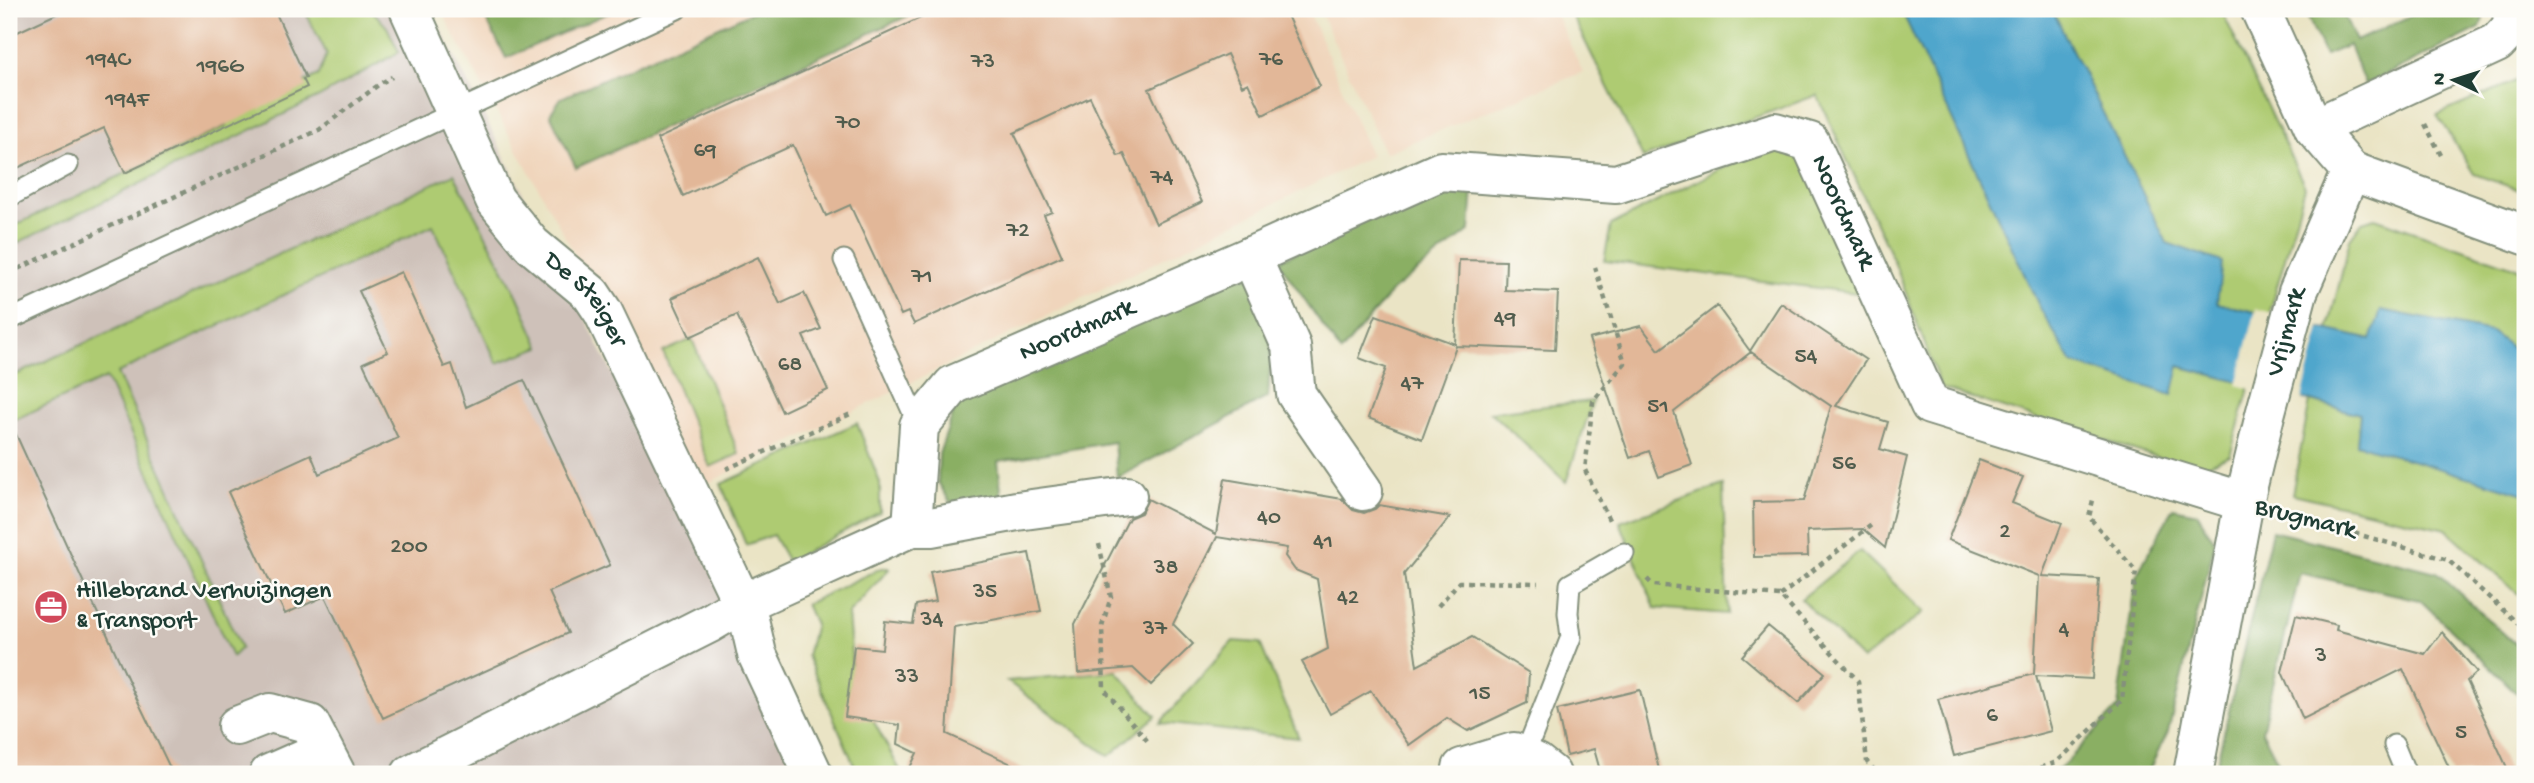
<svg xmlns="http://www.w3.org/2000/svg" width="2534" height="783" font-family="'Gochi Hand',sans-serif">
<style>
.built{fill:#f0d5bc}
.industrial{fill:#cec1b9}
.green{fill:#aecb72;stroke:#668453;stroke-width:2}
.forest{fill:#8aaf64;stroke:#54764c;stroke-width:2}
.water{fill:#4fa6cc;stroke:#377280;stroke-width:2}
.pier{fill:#eae4c5}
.building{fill:#e2b798}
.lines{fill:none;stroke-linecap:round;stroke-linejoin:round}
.lane-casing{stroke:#84907c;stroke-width:23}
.street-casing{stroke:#84907c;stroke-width:42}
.secondary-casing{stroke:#84907c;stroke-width:42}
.path{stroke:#84907c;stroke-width:4.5;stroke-dasharray:5 5;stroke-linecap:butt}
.lane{stroke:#fff;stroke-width:19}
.street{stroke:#fff;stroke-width:38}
.secondary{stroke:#fff;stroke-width:38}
.labels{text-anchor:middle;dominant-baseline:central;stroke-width:5;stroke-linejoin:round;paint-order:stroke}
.number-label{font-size:23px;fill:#505c4d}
.street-label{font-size:26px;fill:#1f3d34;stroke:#fdfcf7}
.poi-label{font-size:26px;fill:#1f3d34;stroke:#fdfcf7;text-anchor:start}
</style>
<rect width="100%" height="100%" fill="#fdfcf7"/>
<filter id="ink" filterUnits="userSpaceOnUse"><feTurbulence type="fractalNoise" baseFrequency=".0143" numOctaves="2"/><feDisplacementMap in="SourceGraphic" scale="14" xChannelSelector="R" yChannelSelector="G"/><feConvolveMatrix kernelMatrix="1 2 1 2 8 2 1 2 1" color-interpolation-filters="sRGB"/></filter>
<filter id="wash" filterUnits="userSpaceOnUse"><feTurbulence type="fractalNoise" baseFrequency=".00686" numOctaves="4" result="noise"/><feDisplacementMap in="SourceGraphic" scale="28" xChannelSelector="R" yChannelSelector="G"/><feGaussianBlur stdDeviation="1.57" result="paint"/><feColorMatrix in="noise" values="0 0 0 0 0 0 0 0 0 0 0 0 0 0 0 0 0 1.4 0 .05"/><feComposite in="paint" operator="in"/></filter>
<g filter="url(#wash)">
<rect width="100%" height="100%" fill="#eae4c5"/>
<!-- built -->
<path class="built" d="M440 9H1308L1371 156 702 486Z
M1319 9H1553L1583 72 1385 153Z"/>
<!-- industrial -->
<path class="industrial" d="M9 9H431L812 774H9Z"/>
<!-- green -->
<path class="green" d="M304 9H371L387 27 399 52 319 97 9 247V228L227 126 225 119 319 75 327 54Z
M1569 9H1901L2040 308 2072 363 2172 395 2178 366 2250 385 2230 455 2201 468 2146 454 1941 388 1895 264 1817 95 1643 158Z
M2052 9H2221L2305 187 2269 315 2216 303 2222 262 2167 243Z
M2525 77V192L2474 174 2437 115Z
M1766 146 1799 154 1865 294 1604 261 1611 225Z
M454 174 518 297 540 347 497 363 433 225 117 373 241 648 232 657 106 378 9 422V378Z
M2375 218 2525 271V358L2491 332 2381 310 2372 340 2328 330 2350 239 2362 222Z
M692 339 739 454 710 467 663 352Z
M1593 401 1566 482 1490 412Z
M2310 401 2360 414 2357 444 2525 494V600L2446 529 2292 494Z
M857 423 880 483V512L788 562 773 535 746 545 721 484Z
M1723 485 1727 614 1655 608 1620 522Z
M1860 551 1924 612 1862 660 1801 599Z
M881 568H890L848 614 852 664 873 720 902 774H858L807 656 815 624 806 604Z
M1233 641 1260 643 1299 738 1160 723Z
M1117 671 1156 716 1109 756 1007 681Z"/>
<!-- forest -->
<path class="forest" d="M490 9H617L506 58 485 17Z
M759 9H923L576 168 550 114 561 98Z
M2304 9H2341L2356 41 2425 9H2486L2480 28 2365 85 2349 45 2325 55Z
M1441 184 1473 189 1470 230 1392 291 1341 352 1278 261Z
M1253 277 1272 337 1268 397 1117 478 1114 442 998 461 1002 501 950 502 938 482 939 454 957 402 1229 278Z
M2173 508 2197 513 2215 542 2168 732 2147 774H2046L2060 769 2118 707 2136 576Z
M2272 531 2436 572 2525 653V701L2420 600 2300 573 2262 731 2284 774H2214Z"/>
<!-- water -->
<path class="water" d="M1901 9H2052L2167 243 2222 262 2217 303 2371 340 2381 310 2491 332 2525 358V494L2357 444 2360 414 2179 366 2172 395 2072 363 2040 308Z"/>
<!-- pier -->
<path class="pier" d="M2256 309 2321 324 2301 402 2237 385Z"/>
<g id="blocks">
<!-- building -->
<path class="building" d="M67 9H274L306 78 303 79 307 87 125 173 104 128 9 172V36Z
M940 9H1284L1320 86 1263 115 1248 83 1242 86 1227 54 1149 89 1202 202 1156 224 1124 154 1118 156 1090 97 1014 133 1052 212 1044 215 1062 256 914 324 908 312 901 315 850 205 826 216 793 145 683 196 657 139Z
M758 257 780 304 804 293 821 329 803 336 828 390 782 412 737 315 690 337 672 298Z
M1459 260 1506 261 1505 290 1558 292 1555 350 1456 346 1422 439 1368 418 1386 368 1359 358 1376 315 1455 344Z
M401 272 444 367 452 364 466 407 524 380 610 565 549 592 568 633 383 718 325 596 285 614 228 492 311 454 319 474 398 438 363 363 388 352 359 291Z
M1781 303 1866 360 1836 406 1888 422 1880 449 1907 457 1885 548 1863 529 1807 531 1808 556 1754 557 1753 502 1804 501 1831 406 1751 352 1674 412 1692 465 1659 477 1649 451 1630 458 1589 339 1641 326 1659 350 1717 306 1750 351Z
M9 419 134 693 173 774H9Z
M1979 460 2023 477 2012 503 2062 523 2042 576 2099 579 2092 679 2036 676 2051 731 1954 756 1938 699 2034 674 2039 576 1948 540Z
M1225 479 1342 499 1353 510 1364 513 1375 509 1379 505 1450 517 1404 574 1417 666 1472 637 1529 673 1527 703 1468 731 1447 718 1409 745 1371 691 1330 714 1302 662 1328 649 1317 579 1295 570 1285 556 1287 548 1217 537 1173 624 1193 644 1151 685 1133 668 1078 673 1075 624 1129 518 1141 513 1148 499 1216 534Z
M1029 553 1041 611 954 627 947 734 1033 774H907L917 753 898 744 900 725 845 717 854 646 882 649 885 621 913 624 916 605 936 601 930 572Z
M2296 615 2337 625 2336 630 2425 654 2442 632 2477 672 2467 681 2510 774H2452L2403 669 2303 719 2282 672Z
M1768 626 1825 673 1798 703 1742 656Z
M1640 690 1660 774H1601L1594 749 1567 756 1557 710Z"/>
</g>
</g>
<g filter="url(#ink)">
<use href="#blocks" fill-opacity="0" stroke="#84907c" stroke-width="2"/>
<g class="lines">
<!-- lane casing -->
<g class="lane-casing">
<path id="lane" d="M9 197 68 165
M844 260 919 426
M9 320 677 9
M2394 745 2406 774
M1524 757 1571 637 1568 613 1570 584 1624 553"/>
</g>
<!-- street casing -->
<g class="street-casing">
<g id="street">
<path id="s1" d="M409 9 495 200 532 245 591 294 603 312 748 615 757 654 813 774"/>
<path d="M2314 128 2497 43 2512 27 2513 9"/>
<path d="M2351 171 2525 235"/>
<path d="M1251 256 1291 346 1296 394 1363 491"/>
<path id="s2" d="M912 527 919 426 953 385 1251 256 1441 171 1616 184 1775 132 1810 142 1930 405 2244 502"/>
<path d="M237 726 270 713 310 724 336 774"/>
<path d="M1462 768 1514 752 1537 763 1551 774"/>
<path d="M269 774 323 750"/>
<path d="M411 774 710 623 742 604 912 527H931L1017 511 1127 496"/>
</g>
</g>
<!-- secondary casing -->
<g class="secondary-casing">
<g id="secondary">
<path id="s3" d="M2193 774 2244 502 2265 415 2298 292 2351 171 2314 128 2260 9"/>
</g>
</g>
<!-- path -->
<path class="path" d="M2425 124 2442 157
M1595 267 1625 363 1593 401 1585 470 1610 522
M9 273 319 130 381 83 392 77
M726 469 853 413
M2287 514 2448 560 2525 630
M1099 544 1111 597 1102 626 1104 689 1150 744
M1647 579 1653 585 1780 596 1858 681 1867 762 1878 774
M1780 596 1874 523
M1438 606 1459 582 1538 583
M2022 774 2057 762 2122 700 2136 571 2089 517 2093 500"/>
<!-- lane -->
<use href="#lane" class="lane"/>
<!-- street -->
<use href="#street" class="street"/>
<!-- secondary -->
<use href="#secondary" class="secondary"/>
</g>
</g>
<!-- icons -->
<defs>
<g id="office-disc" transform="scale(1.75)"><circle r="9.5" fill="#d1495b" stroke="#fdfcf7"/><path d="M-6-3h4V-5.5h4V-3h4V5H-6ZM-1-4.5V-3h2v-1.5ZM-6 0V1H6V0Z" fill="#fff"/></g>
</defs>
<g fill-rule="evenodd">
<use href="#office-disc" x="51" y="607"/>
</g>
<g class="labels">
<!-- number labels -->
<g class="number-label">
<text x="108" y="60">194C</text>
<text x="1271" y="60">76</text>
<text x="983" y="62">73</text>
<text x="220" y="67">196G</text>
<text x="127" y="100">194F</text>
<text x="848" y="123">70</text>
<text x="705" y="151">69</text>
<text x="1162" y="178">74</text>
<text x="1018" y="231">72</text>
<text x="922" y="277">71</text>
<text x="1505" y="319">49</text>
<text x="1806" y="357">54</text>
<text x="790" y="365">68</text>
<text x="1412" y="384">47</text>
<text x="1658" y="407">51</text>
<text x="1844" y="464">56</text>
<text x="1269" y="518">40</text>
<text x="2005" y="532">2</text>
<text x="1323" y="542">41</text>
<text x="409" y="547">200</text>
<text x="1166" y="568">38</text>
<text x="985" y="592">35</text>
<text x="1348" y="598">42</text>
<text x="932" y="620">34</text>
<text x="1155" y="629">37</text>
<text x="2064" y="630">4</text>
<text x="2321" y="656">3</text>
<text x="907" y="677">33</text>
<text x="1480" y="694">15</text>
<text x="1992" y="716">6</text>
<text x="2461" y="733">5</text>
</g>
<!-- street labels -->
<g class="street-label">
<text stroke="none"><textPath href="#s2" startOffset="1144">Noordmark</textPath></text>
<text stroke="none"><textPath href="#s1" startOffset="345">De Steiger</textPath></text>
<text stroke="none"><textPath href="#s2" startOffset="290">Noordmark</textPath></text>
<text stroke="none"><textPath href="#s3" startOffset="452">Vrijmark</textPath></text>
<text transform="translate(2305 520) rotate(14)">Brugmark</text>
</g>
<!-- poi labels -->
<g class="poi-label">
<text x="76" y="592">Hillebrand Verhuizingen<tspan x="76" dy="30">&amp; Transport</tspan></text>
</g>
</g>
<!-- margin -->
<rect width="2534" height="783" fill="none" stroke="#fdfcf7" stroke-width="35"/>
<!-- north arrow -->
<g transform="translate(2454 80) rotate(274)" stroke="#fdfcf7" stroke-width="5" paint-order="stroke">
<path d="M0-5L12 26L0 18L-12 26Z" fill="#1f3d34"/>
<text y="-10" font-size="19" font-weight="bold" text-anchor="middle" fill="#1f3d34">N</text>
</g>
</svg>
